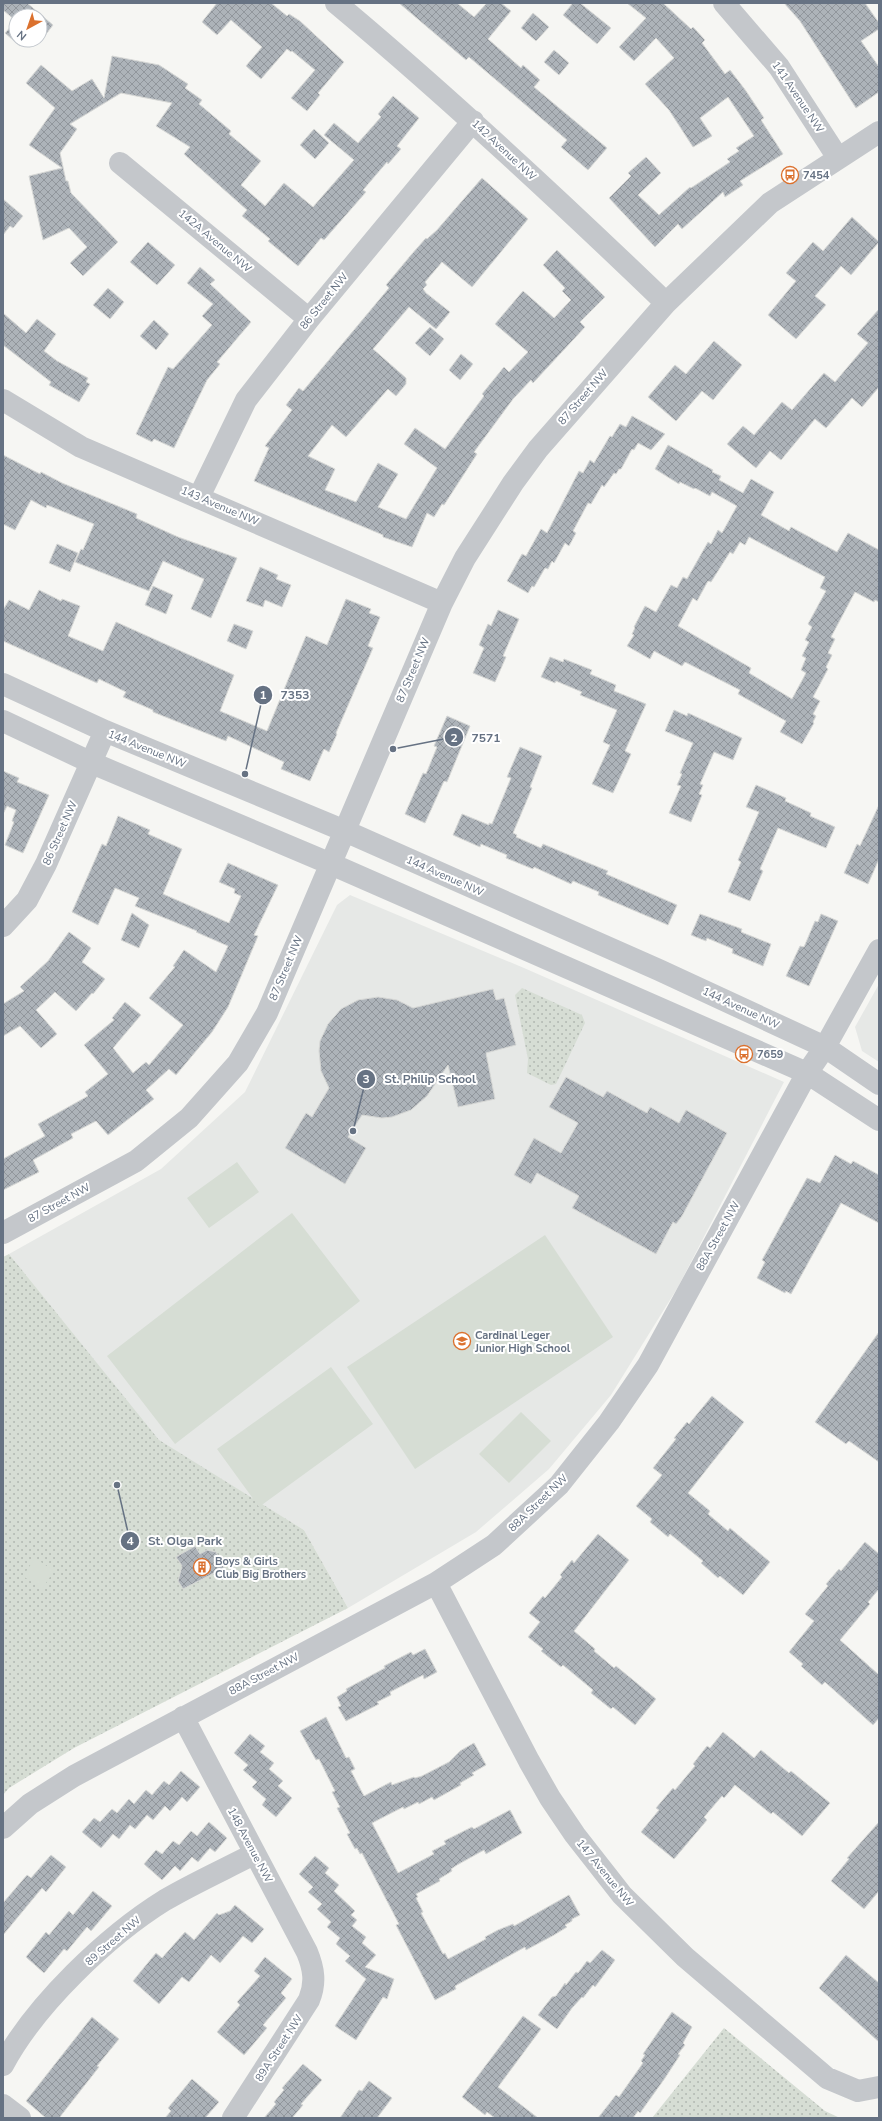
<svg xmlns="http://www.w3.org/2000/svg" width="882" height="2121" font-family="'Nunito Sans',sans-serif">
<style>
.built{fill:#e6e8e6}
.park{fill:url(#park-dots)}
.garden{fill:#d6ddd4}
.building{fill:url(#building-cross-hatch);stroke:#d7d8d6;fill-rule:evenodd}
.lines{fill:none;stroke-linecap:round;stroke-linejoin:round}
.minor{stroke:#c4c7cb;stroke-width:22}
.labels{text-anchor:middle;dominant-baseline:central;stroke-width:4;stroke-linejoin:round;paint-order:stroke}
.street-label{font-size:11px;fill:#667283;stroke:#fff}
.poi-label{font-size:11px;font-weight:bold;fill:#667283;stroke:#fff;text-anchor:start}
.leader{fill:none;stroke:#667283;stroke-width:1.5}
.callout-dot{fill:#667283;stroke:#fff;stroke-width:1.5}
.mark-label{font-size:12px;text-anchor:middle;font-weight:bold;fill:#fff}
.callout-label{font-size:12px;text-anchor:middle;font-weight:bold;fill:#667283;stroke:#fff;stroke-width:4;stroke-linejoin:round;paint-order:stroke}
</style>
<defs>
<pattern id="park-dots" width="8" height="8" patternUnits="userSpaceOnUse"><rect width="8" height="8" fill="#d6ddd4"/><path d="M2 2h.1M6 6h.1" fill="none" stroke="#b1b8b1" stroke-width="1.8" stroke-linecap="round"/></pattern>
<pattern id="building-cross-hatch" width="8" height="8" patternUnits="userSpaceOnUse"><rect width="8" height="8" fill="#adb3b9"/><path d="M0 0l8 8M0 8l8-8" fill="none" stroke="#91969c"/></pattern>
</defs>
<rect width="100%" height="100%" fill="#f6f6f3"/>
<!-- built -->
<path class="built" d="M350 895 524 968 784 1082 678 1287 611 1395 549 1469 476 1532 348 1608 304 1530 159 1441 9 1254 161 1169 245 1092 337 905Z
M879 984V1062L862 1051 855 1027Z"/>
<!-- park -->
<path class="park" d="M522 988 582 1015 585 1023 556 1084 551 1085 527 1073 528 1059 515 995Z
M9 1254 159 1440 304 1530 348 1608 74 1748 9 1788 3 1795V1257Z
M724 2028 825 2111 840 2118H652Z"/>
<!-- garden -->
<path class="garden" d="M237 1162 259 1192 209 1228 187 1198Z
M292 1213 360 1301 175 1444 107 1356Z
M545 1235 613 1337 415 1469 347 1367Z
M331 1367 373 1424 259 1507 217 1449Z
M521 1412 551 1441 509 1483 479 1454Z
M35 1558 54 1571 42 1589 23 1576Z"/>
<!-- building -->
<path class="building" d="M3 3H27L53 25 40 42 38 40H40V16H16V40H25L20 46 5 33 16 21 3 10Z
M217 3H271L287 16 289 14 300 21 344 62 318 93 320 95 307 111 291 98 315 70 292 51 291 52 287 49 261 79 246 66 262 47 231 20 217 35 202 22Z
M399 3H457L474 17 487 3H501L511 11 488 39 521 68 523 65 540 80 534 87 607 148 588 170 561 147 567 140 469 57 466 60Z
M573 3H580L611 28 597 44 563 15Z
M627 3H663L691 29 693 27 705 40 702 43 725 74 730 70 746 91 764 118 761 120 783 154 740 181 743 185 725 197 723 192 682 229 678 224 655 247 609 198 631 176 628 173 646 157 661 173 638 195 659 215 690 187 691 188 730 162 727 159 739 151 736 148 754 136 728 97 700 118 712 136 693 147 669 110 645 84 674 58 656 38 634 61 619 47 646 18Z
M784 3H865L879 23V29L861 41 879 67V92L856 108 800 21Z
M533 13 549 27 536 41 521 28Z
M554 50 569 63 559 75 544 62Z
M112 56 159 65 188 84 185 88 202 100 199 104 231 131 229 134 261 161 241 185 265 206 284 183 313 207 354 160 324 135 334 123 358 143 381 117 378 114 393 96 419 118 397 146 401 149 388 164 387 162 363 190 366 192 324 240 321 238 298 266 268 241 270 239 242 216 247 210 184 154 190 147 156 126 172 103 121 93 70 124 77 129 60 153 66 181H68L71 193 118 242 83 276 70 263 87 247 69 228 43 240 29 176 62 168 29 145 55 108 26 83 41 65 72 91 92 79 104 98Z
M314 129 329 143 315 159 300 145Z
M482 178 528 219 472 287 442 262 425 282 427 285 423 289 426 293 450 312 436 329 409 307 373 349 406 378V384L396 396 388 389 346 437 332 425 308 456 335 469 325 490 356 502 378 463 398 474 378 507 406 519 437 468 404 444 415 428 445 449 484 396 482 394 504 367 509 372 528 352 495 324 523 291 554 318 571 300 562 291 565 288 543 265 557 250 605 297 580 322 585 327 533 383 531 380 513 399 474 452 477 454 444 505 442 504 434 517 427 513 412 547 383 537V535L254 481 269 448 265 446 292 410 286 405 299 388 303 391 389 288 386 285 411 255 426 238 427 239 437 230Z
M3 199 23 216 13 228 10 226 3 235Z
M852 217 879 242 851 275 841 266 815 296 826 305 796 339 768 315 796 281 786 273 813 242 823 251Z
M148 242 175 265 157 285 130 262Z
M200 267 215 280 210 284 251 322 217 362 220 364 207 380 174 448 154 439 152 442 136 434 168 367 173 369 212 325 202 316 213 304 187 283Z
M108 288 124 302 110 319 93 305Z
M879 309V387L862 407 852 398 826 428 815 419 781 460 770 451 756 468 727 444 743 426 754 435 782 402 792 410 824 373 835 382 868 343 857 334Z
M3 313 26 333 37 319 56 334 44 351 57 361 88 378 86 382 90 384 79 402 49 385 51 382 3 345Z
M154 320 169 334 156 350 140 336Z
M430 327 444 339 430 356 415 343Z
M714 341 742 365 713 400 702 391 676 421 648 397 675 365 686 374Z
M461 354 473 364 460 380 449 370Z
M632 416 665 434 651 450 638 443 634 450 632 449 621 469H619L616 474 614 473 604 487 602 485 591 504 588 503 573 531 576 533 569 546 565 543 554 563 552 561 548 569 545 568 534 587 532 586 528 593 507 581 522 554 526 556 541 529 547 533 579 471 583 473 590 460 594 463 610 436 612 437 620 424 626 427Z
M668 445 713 470 712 472 721 476 719 480 743 493 751 479 774 492 761 515 789 531 791 527 837 552 848 533 879 550V602L875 600 874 602 855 592 831 637 835 639 828 653 832 655 826 667 828 669 813 697 820 701 813 714 816 716 813 722 814 723 802 744 780 732 786 721 738 694 740 690 685 662 682 666 654 651 650 659 627 646 634 635 632 634 635 628 634 627 645 606 656 612 671 585 677 588 683 577 687 579 708 542 711 544 718 530 722 533 737 506 712 492 710 496 695 488 694 489 680 482 679 484 655 469ZM749 537 825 577 820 588 826 591 808 624 812 627 805 640 809 642 802 656 806 658 801 670 806 673 792 699 749 673 751 668 678 626 693 598 697 601 708 581 711 582 730 552 733 554 740 542 745 545Z
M3 455 40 474 41 472 62 483 137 514 136 518 178 537 237 558 211 618 191 609 204 579 163 561 149 591 75 562 81 549 83 550 94 524 47 505 46 508 31 500 15 530 3 524Z
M57 544 78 553 70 572 49 563Z
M260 567 278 575 276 579 291 585 282 607 265 600 263 607 246 601Z
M153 586 173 595 166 614 145 605Z
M39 590 61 601 62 599 80 606 68 636 103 651 116 622 234 675 220 711 267 731 306 636 327 645 346 599 371 609 369 613 380 617 368 646 373 648 336 733 337 734 329 752 324 749 310 781 281 769 284 762 228 736 226 741 153 712V710L123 697 126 692 99 679 97 683 3 641V610L9 600 29 610Z
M498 610 519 619 503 656 506 657 495 682 473 673 484 648 479 645 488 624 491 626Z
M234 624 253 631 246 649 227 641Z
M550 657 563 662 564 659 592 670 590 674 616 685 614 691 646 704 625 751 631 754 613 793 592 784 610 745 603 742 617 710 580 695 582 692 556 681 555 683 541 677Z
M674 710 687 716 688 713 742 738 733 760 714 752 700 784 703 785 699 794 702 795 691 822 669 813 681 786 677 785 682 774 680 773 693 743 665 731Z
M447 716 470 726 447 782 444 781 425 823 405 814 423 773 426 774 437 747 434 746Z
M520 747 542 756 530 787 532 788 513 833 517 835 516 837 541 848 543 844 581 860 608 871 606 874 677 905 668 925 598 895 599 892 573 881 571 884 534 867 533 869 506 858 507 855 481 844 480 847 453 835 462 814 489 825V823L492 824 511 778 507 777Z
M3 771 19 778 17 782 49 795 23 853 5 845 14 822 12 821 16 810 7 806 3 814Z
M756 785 786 798 785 801 811 813 810 816 835 827 826 848 778 828 760 869 763 871 750 901 728 892 741 862 738 860 759 812 746 807Z
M879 805V859L868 884 844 873 857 844 860 846Z
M118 816 150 830 148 834 182 849 163 894 229 923 241 896 234 893 235 889 219 882 228 863 278 885 254 935 258 936 228 1007 212 1032 176 1075 169 1069 146 1090 154 1099 108 1135 96 1121 71 1134 73 1138 33 1160 39 1172 3 1190V1159L45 1136 38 1124 88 1096 85 1092 108 1074 84 1045 114 1020 112 1018 125 1002 141 1015 113 1048 133 1073 146 1062 149 1065 183 1025 149 998 175 967 173 966 184 950 216 972 228 946 196 932 197 931 135 906 139 898 115 888 98 925 72 912 102 844 106 846Z
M132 913 149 925 139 948 121 940Z
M700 914 742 929 741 932 771 944 763 966 732 953 733 949 707 938 706 941 691 935Z
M821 914 838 921 809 986 786 976 800 946 804 947 815 921 818 922Z
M69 932 91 948 82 962 105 979 93 994 92 993 76 1011 55 992 36 1010 57 1034 41 1048 20 1026 3 1036V1004L24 991 20 987 48 961Z
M493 989 496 1000 504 998 516 1045 486 1053 495 1099 458 1107 448 1065 427 1096 411 1110 392 1117 382 1118 362 1115 348 1137 366 1148 345 1184 285 1148 306 1113 312 1117 329 1088 321 1071 319 1051 320 1041 328 1024 341 1009 358 1000 378 997 397 1000 413 1008Z
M566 1077 603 1097 607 1091 647 1113 650 1107 679 1123 686 1110 727 1133 682 1216 676 1224 673 1222 656 1254 572 1208 579 1196 537 1173 531 1184 514 1175 534 1138 561 1153 578 1123 549 1107Z
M835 1155 851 1164 853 1161 879 1175V1223L841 1203 791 1294 786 1291 785 1293 757 1278 765 1262 762 1260 807 1178 820 1183Z
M879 1332V1462L849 1441 846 1444 815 1422Z
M712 1396 744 1422 688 1493 710 1511 708 1514 728 1531 730 1528 770 1562 743 1595 720 1576 718 1578 701 1563 703 1561 670 1534 668 1537 650 1522 652 1519 636 1506 662 1475 653 1468 676 1439 674 1438 687 1422 689 1424Z
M598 1534 629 1560 574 1631 595 1649 594 1651 614 1668 616 1666 656 1699 635 1725 613 1707 611 1709 591 1693 593 1690 563 1665 561 1667 541 1651 543 1649 528 1637 540 1622 529 1613 543 1596 545 1598 562 1577 560 1575 572 1560 574 1563Z
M865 1542 879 1554V1589L868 1602 870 1604 840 1640 879 1675V1718L873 1725 825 1682 822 1685 801 1666 803 1664 789 1652 814 1621 805 1614 828 1586 826 1584 839 1569 841 1571Z
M195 1546 200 1554 207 1550 216 1552 224 1568 183 1589 178 1581 182 1566 176 1557Z
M425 1649 437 1672 424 1679 423 1675 390 1692 391 1695 377 1702 379 1704 346 1721 338 1707 341 1706 337 1697 347 1691 346 1689 385 1668 384 1666 411 1652 413 1655Z
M326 1717 346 1758 349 1757 355 1769 351 1771 364 1796 391 1782 392 1785 414 1777 415 1778 422 1776 449 1762 460 1751 474 1743 486 1765 472 1773 474 1775 460 1783 461 1785 434 1800 432 1797 419 1804 418 1802 404 1809 403 1807 372 1823 398 1873 434 1854 432 1851 446 1844 444 1841 472 1827 474 1829 510 1810 522 1833 486 1854 484 1850 457 1865 451 1869 452 1871 439 1879 440 1881 416 1894 418 1897 416 1898 423 1912 421 1913 443 1954 445 1953 448 1959 486 1939 485 1937 498 1930 513 1924 514 1926 569 1895 580 1915 572 1919V1921L565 1925 567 1927 554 1935 526 1950 525 1947 498 1962 455 1986 456 1989 435 2000 396 1925 399 1924 362 1853 360 1854 357 1848 355 1849 347 1834 350 1833 337 1808 340 1807 332 1792 335 1791 319 1759 316 1760 300 1731Z
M723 1732 754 1758 761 1750 789 1773 791 1771 830 1803 802 1836 773 1812 771 1814 735 1785 724 1798 722 1796 704 1817 707 1820 674 1859 641 1832 659 1810 656 1808 673 1788 675 1790 695 1766 693 1764 707 1746 710 1748Z
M250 1734 265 1746 260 1752 274 1763 269 1769 283 1781 278 1786 292 1798 276 1817 262 1805 266 1799 252 1787 257 1782 243 1770 248 1765 234 1753Z
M181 1771 200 1787 187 1802 182 1797 170 1811 165 1806 153 1820 147 1815 135 1829 130 1825 119 1839 113 1834 101 1848 82 1832 94 1818 100 1822 112 1809 117 1813 129 1799 134 1804 146 1790 152 1795 164 1781 169 1785Z
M209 1822 227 1838 215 1852 210 1848 198 1862 192 1857 180 1871 175 1866 162 1880 144 1864 156 1850 162 1854 173 1841 179 1845 191 1831 197 1836Z
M879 1822V1891L864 1909 831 1881 849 1859 847 1858Z
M51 1855 66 1867 46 1892 42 1888 3 1935V1903L27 1875 31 1878Z
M315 1856 329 1868 325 1873 339 1885 334 1891 355 1911 351 1915 357 1920 352 1926 366 1937 362 1943 376 1955 365 1967 394 1979 387 1999 383 1997 356 2040 335 2026 366 1979 345 1961 350 1956 336 1944 340 1938 327 1927 331 1922 317 1909 322 1904 308 1892 313 1887 299 1874Z
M93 1891 112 1906 91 1931 87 1927 67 1951 64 1949 44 1973 26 1957 46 1932 49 1935 69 1911 73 1915Z
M235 1905 264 1929 252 1943 243 1936 220 1963 211 1955 189 1982 182 1977 159 2004 133 1981 156 1953 162 1958 185 1932 194 1940 217 1913 219 1915 230 1911Z
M602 1950 615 1960 595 1987 593 1985 583 1998 582 1997 572 2008 557 2029 538 2015 552 1997 556 1996 565 1983 566 1985 576 1972 578 1973 587 1961 590 1963Z
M846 1955 879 1983V2042L819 1988Z
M265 1957 292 1979 281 1993 286 1998 263 2025 267 2028 244 2055 217 2032 240 2005 237 2002 260 1976 254 1971Z
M672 2012 692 2027 683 2043 685 2045 678 2054 680 2055 665 2078 640 2113 638 2111 633 2118H598L616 2095 619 2097 643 2063 641 2061 645 2055 643 2054Z
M523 2016 541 2029 498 2087 538 2118H495L487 2112 485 2115 462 2097Z
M92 2017 119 2039 97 2066 99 2067 59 2118H46L26 2101Z
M303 2064 322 2080 301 2104 303 2105 292 2118H264L276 2104 274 2102 284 2090 282 2088Z
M192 2079 219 2102 205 2118H165L171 2111 168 2108Z
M369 2081 392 2098 377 2118H340L359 2090 362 2091Z"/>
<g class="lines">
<!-- minor -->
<path class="minor" d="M336 3C451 99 559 200 666 303
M724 3 779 67 838 158
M120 163 309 319
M3 400 81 447 442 603
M199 497 246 400 309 319 473 121
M3 684 105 731 345 831 659 970 825 1047 879 1084
M3 721 92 763 331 864 807 1073 879 1120
M3 926 27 900 46 864 105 731
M3 1233 136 1161 189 1118 238 1063 267 1013 442 603 465 558 513 483 538 449 666 303 770 203 879 132
M436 1583 529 1761 550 1798 575 1835 622 1895 685 1957 827 2078 858 2091 879 2087
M183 1717 307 1952C314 1969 316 1983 309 2000L233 2118
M3 1828 30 1804 74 1776 436 1583 494 1545 559 1485 609 1422 648 1365 807 1073 825 1047 879 950
M3 2065C35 2005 107 1936 165 1900 194 1883 225 1869 254 1854
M3 2105 20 2118"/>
</g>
<!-- icons -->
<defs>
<g id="bus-ring" transform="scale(0.9)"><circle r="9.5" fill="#fff" stroke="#db712e" stroke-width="1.5"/><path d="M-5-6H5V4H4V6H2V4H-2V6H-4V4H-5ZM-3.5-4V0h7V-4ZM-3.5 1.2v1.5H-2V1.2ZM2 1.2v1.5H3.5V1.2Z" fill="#db712e"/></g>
<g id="school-ring" transform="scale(0.9)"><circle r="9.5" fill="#fff" stroke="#db712e" stroke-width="1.5"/><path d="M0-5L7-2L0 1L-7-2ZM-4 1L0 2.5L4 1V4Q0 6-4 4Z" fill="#db712e"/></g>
<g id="building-ring" transform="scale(0.9)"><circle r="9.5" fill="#fff" stroke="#db712e" stroke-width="1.5"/><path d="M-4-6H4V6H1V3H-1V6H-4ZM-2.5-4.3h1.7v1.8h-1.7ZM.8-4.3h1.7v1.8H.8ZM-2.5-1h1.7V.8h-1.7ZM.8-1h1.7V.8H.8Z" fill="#db712e"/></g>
</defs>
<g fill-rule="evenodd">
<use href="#bus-ring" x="790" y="175"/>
<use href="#bus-ring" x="744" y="1054"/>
<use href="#school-ring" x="462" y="1341"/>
<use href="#building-ring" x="202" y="1567"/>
</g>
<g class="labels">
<!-- street labels -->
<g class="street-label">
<text transform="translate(798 97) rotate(56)">141 Avenue NW</text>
<text transform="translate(504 150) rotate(43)">142 Avenue NW</text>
<text transform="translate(215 241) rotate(40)">142A Avenue NW</text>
<text transform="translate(324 301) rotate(-51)">86 Street NW</text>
<text transform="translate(583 397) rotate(-49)">87 Street NW</text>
<text transform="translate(220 506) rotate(23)">143 Avenue NW</text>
<text transform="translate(413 670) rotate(-67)">87 Street NW</text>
<text transform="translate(147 749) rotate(22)">144 Avenue NW</text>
<text transform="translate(60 833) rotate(-66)">86 Street NW</text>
<text transform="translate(445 876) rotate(24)">144 Avenue NW</text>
<text transform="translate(286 968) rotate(-67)">87 Street NW</text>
<text transform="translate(741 1008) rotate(25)">144 Avenue NW</text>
<text transform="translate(59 1203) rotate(-29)">87 Street NW</text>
<text transform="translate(718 1236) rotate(-61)">88A Street NW</text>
<text transform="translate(538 1503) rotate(-44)">88A Street NW</text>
<text transform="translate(264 1674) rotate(-28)">88A Street NW</text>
<text transform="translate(250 1845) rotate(62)">148 Avenue NW</text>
<text transform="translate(605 1873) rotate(51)">147 Avenue NW</text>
<text transform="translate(113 1941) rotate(-41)">89 Street NW</text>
<text transform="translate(279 2048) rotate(-57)">89A Street NW</text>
</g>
<!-- poi labels -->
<g class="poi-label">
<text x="803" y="175">7454</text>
<text x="757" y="1054">7659</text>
<text x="475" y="1335">Cardinal Leger<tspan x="475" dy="13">Junior High School</tspan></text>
<text x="215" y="1561">Boys &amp; Girls<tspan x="215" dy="13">Club Big Brothers</tspan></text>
</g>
</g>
<!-- callouts -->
<path class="leader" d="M245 774L263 695M393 749L454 737M353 1131L366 1079M117 1485L130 1541"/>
<g class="callout-dot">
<circle cx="245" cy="774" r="4"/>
<circle cx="393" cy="749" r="4"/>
<circle cx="353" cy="1131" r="4"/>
<circle cx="117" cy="1485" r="4"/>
<circle cx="263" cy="695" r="10"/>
<circle cx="454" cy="737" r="10"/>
<circle cx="366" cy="1079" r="10"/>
<circle cx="130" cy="1541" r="10"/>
</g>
<g class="mark-label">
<text x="263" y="699">1</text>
<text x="454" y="742">2</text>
<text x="366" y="1083">3</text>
<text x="130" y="1545">4</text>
</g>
<g class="callout-label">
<text x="295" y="699">7353</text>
<text x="486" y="742">7571</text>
<text x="430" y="1083">St. Philip School</text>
<text x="185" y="1545">St. Olga Park</text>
</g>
<!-- border -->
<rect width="882" height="2121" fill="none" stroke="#667283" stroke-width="8"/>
<!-- north arrow -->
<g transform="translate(28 28) rotate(220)"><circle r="19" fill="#ffffff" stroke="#c2c7cd"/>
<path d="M0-3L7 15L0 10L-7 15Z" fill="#db712e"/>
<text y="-6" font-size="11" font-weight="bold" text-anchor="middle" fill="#667283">N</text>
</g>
</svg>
